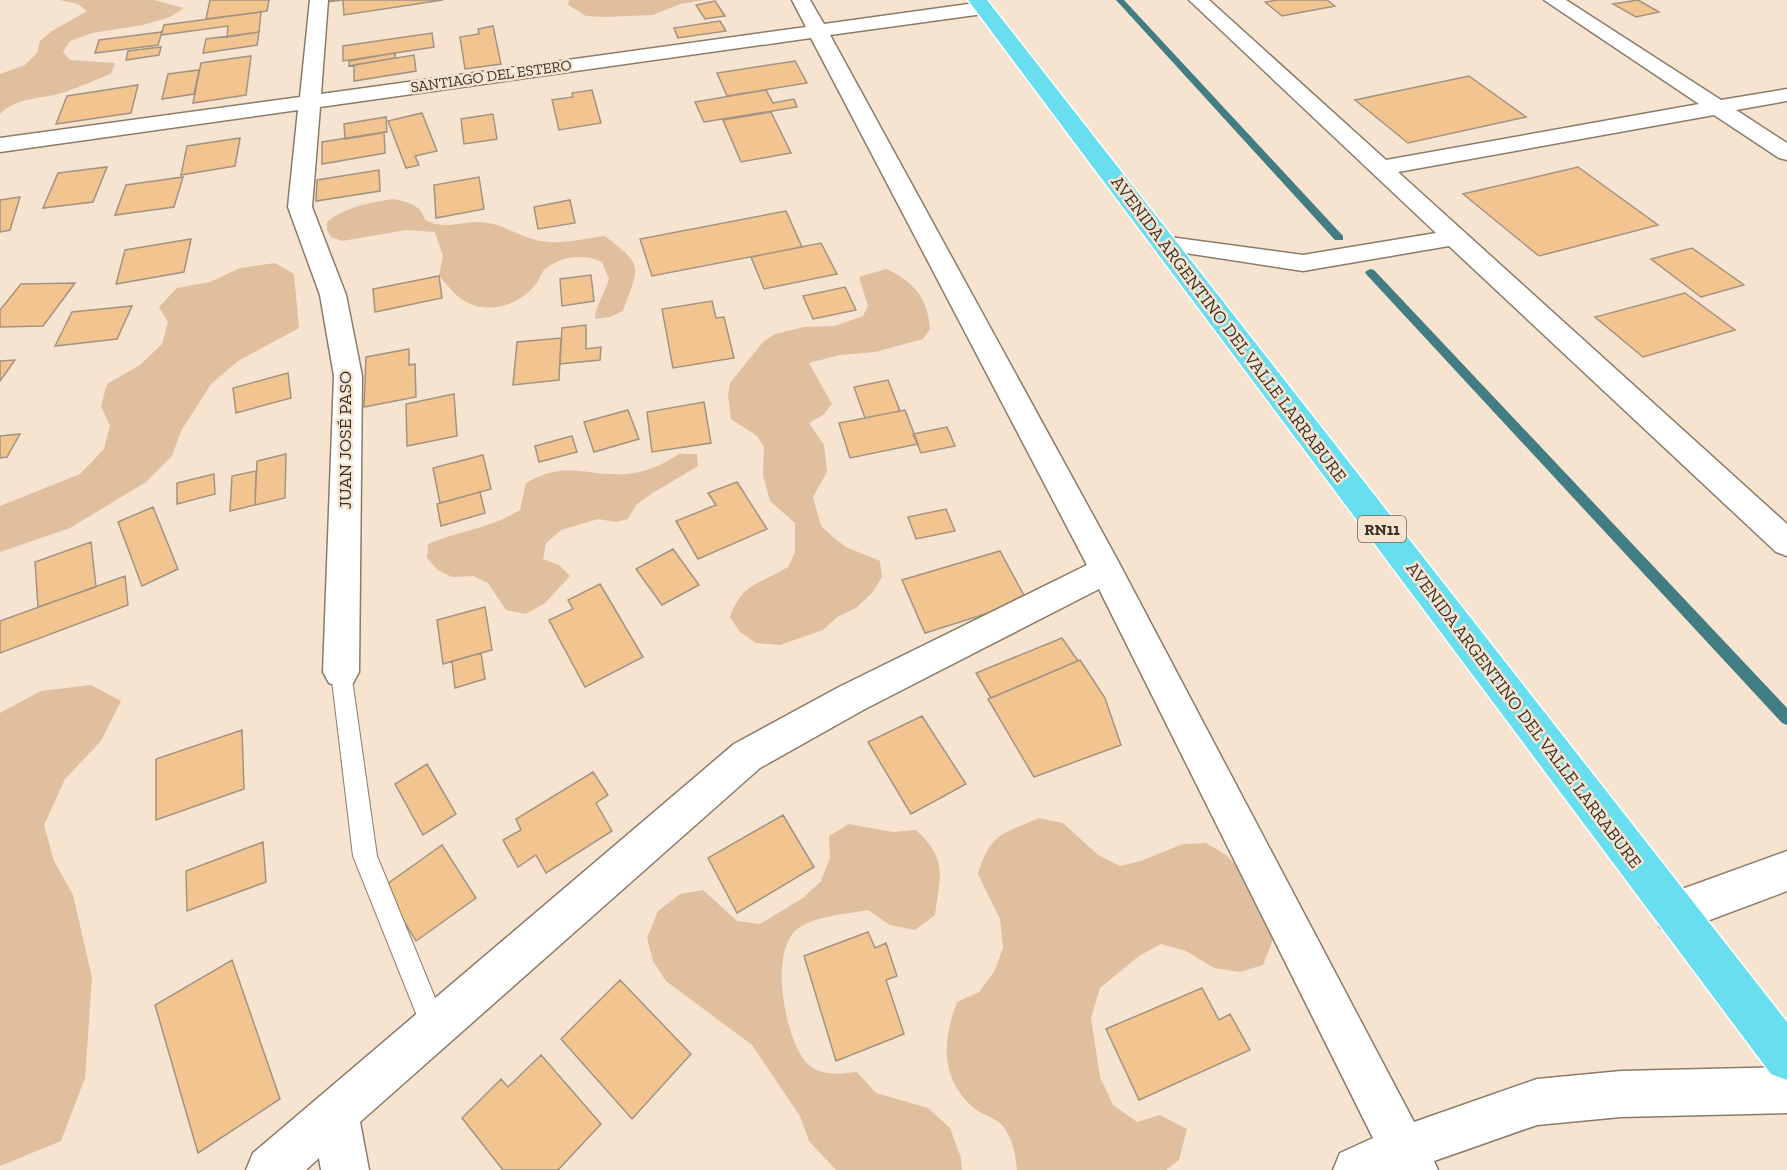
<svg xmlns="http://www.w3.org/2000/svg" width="1787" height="1170" font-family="'Zilla Slab',serif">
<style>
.green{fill:#dfbf9d}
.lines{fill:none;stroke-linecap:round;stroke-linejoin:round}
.stream{fill:#427d84;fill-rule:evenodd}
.building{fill:#f2c490;stroke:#a49381;stroke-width:1.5}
.service-casing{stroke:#8b7b69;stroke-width:2}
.minor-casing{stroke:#8b7b69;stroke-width:3}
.trunk-casing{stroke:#fff;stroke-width:3}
.service{fill:#fff;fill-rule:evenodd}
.minor{fill:#fff;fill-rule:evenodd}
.trunk{fill:#68deee;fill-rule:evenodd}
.labels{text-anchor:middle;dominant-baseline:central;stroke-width:5;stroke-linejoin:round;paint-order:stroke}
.far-street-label{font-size:15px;fill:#38312a;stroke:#f6e4d0}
.shield{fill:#f6e4d0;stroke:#71675c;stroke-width:1.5}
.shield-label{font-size:16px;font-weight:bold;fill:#38312a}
.street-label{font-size:18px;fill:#38312a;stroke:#f6e4d0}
</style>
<rect width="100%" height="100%" fill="#f6e4d0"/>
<!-- green -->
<path class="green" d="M60 0H154L184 8 170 17 143 25 92 33 70 41 63 52 70 60 115 63 111 74C95 80 78 88 62 93 41 99 16 97 0 114V74L25 65 37 53 40 41 52 31 87 11 78 4Z
M569 0H705L680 4 653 15 604 17 586 16 568 5Z
M394 199C408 202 421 205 425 220 444 230 459 222 479 222 502 222 519 238 541 241 561 245 585 238 605 236 645 267 639 265 623 311L610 317 595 319C595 306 605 293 609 279L602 262C586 254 565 256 549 266 541 270 541 278 536 284 519 306 486 316 461 299 453 293 446 283 439 276L443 256 435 232 406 230 342 241 331 237 327 230V222C345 207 371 202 394 199Z
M275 263 294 274 299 328 238 361 211 384 181 431 172 456 146 482 70 528 0 552V506L80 474 104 449 110 426 101 406 107 384 140 365 162 344 168 322 159 307 177 288 210 282 240 268Z
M886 269C914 281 928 299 930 329L923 339 875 352 840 355 809 363 832 404 823 415 809 423 824 445 827 472 813 497 821 526 833 537 846 547 880 561 882 577 872 593 856 608 837 617 823 630 780 645 756 643 740 632 730 617C742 583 760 584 788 567L795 552V523L770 501 763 475 764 447 757 436 731 419 728 395 730 383 763 342 775 334 804 327 835 326 863 316 868 306 859 277Z
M679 454H697L698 466 651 494 636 505 628 519 616 522 598 519 561 530 546 543 543 559 559 565 570 576 545 603 526 614 506 610 488 583 473 576 452 577 438 570 427 558 428 544C458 531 492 528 520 510L526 483C570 459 583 477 626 474 645 473 664 464 679 454Z
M91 685 121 701 101 741 65 779 44 825 54 861 73 895 92 977 85 1078 61 1141 0 1166V713L41 691Z
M1039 818 1063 823 1098 855 1120 866 1141 861 1183 844 1206 843 1226 855 1245 874 1273 917 1272 942 1263 965 1240 972 1214 968 1186 951 1161 944 1139 956 1100 988 1091 1018 1100 1077 1113 1105 1137 1122 1160 1115 1187 1129 1179 1160 1166 1170H1017C1016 1156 1012 1137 1003 1126 996 1118 983 1115 975 1109 940 1079 942 1042 957 1002L979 992 994 972 1003 948 1000 919 978 874C990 833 1003 834 1039 818Z
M849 824 893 832 916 830C948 860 940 875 935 915L915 930 890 925 868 910C847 914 808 916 793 933 771 960 785 1036 805 1061 818 1077 840 1074 857 1072L876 1093 928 1108 950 1128 961 1158 962 1170H836L809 1141 800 1116 752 1045 666 981 653 961 647 938 658 911 680 894 703 890 737 921 760 924 803 898 821 881 830 858 829 836Z"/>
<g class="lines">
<!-- stream -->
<path class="stream" d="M1116 0H1124L1343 236V240H1335Z
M1370 269 1374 270 1787 708V725L1782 723 1366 274 1365 272Z"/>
</g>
<!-- building -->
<path class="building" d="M210 0H269L267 11 206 19Z
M328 0H443L344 15 343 0 328 2Z
M1278 0H1327L1335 6 1282 16 1265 2Z
M1638 0 1659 12 1636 17 1613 4Z
M715 1 725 16 705 19 696 5Z
M261 12 259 32 227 37 228 26 161 35 164 25Z
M720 21 726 31 678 38 674 28Z
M493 26 501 64 465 69 460 37 479 34 478 29Z
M162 32 158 45 95 53 99 40Z
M259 32 257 45 203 53 206 39Z
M432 33 434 47 343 61V46Z
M161 47 159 55 126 60 128 51Z
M395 53V58L349 66V61Z
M414 55 416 71 354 81V65Z
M251 56 246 95 193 103 201 63Z
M795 61 807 83 727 96 717 73Z
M199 70 194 94 162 99 168 74Z
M1469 76 1526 117 1408 143 1355 100Z
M138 85 131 113 56 124 67 96Z
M592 90 601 123 559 130 552 100 573 97 572 93Z
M766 90 773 103 794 99 797 107 704 122 695 102Z
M771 112 791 153 741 162 723 120Z
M422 113 437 151 415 156 419 165 406 168 388 121Z
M493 114 497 139 464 144 461 119Z
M386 117 387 132 345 139 344 124Z
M384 132 385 153 322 164V142Z
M240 138 235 166 181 175 187 146Z
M107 167 93 202 43 208 58 173Z
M1578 167 1658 225 1539 256 1463 194Z
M379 170 380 191 316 201 317 180Z
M183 177 174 207 115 215 126 185Z
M479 177 484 209 436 218 434 185Z
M20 197 10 230 0 232V200Z
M570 200 575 223 538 229 534 207Z
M786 211 802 247 652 276 640 239Z
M191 239 184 272 116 284 125 250Z
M821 243 837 274 764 289 751 257Z
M1692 248 1744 285 1701 297 1651 259Z
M591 275 594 301 562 306 560 279Z
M439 276 442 298 375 312 373 289Z
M75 283 43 326 0 327V310L21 284Z
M845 287 856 310 813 319 803 296Z
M1685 293 1735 330 1643 357 1595 317Z
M712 301 716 318 724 317 734 358 673 368 662 309Z
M132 306 117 339 55 346 72 312Z
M586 325V349L601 347 600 360 560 364 562 328Z
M561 338 559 380 513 385 517 342Z
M409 349V365L415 364 416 397 364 407 366 357Z
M15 360 0 381V361Z
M288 373 291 398 236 413 233 388Z
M888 380 900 411 865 418 854 387Z
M454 394 457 436 407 446 406 404Z
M704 402 711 443 652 452 647 412Z
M628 410 639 439 594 452 584 422Z
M905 410 918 444 850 458 839 423Z
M947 427 955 446 921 453 913 434Z
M20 434 7 457 0 458V436Z
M572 436 577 452 539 462 535 446Z
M286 454 285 498 255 505 257 461Z
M483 455 491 489 440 503 433 468Z
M256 471 255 505 230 511 232 476Z
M214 474 215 494 177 504V483Z
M737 482 767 529 698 559 676 521 716 505 708 493Z
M480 492 485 513 441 526 437 504Z
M153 507 178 569 142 586 118 522Z
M946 509 955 531 916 539 908 517Z
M91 542 96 587 38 607 35 562Z
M673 549 699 585 662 605 636 569Z
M1000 551 1027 601 925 633 902 580Z
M125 576 128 605 0 653V621Z
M600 584 643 657 585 687 549 620 573 609 568 600Z
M485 607 492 650 443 664 437 620Z
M1062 638 1078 661 991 698 976 673Z
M481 653 485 679 455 688 452 661Z
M1080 660 1105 698 1121 745 1034 777 988 699Z
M922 716 966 784 911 814 868 742Z
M242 730 244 789 156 820V759Z
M427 764 456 814 423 835 395 784Z
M593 772 608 795 596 803 612 831 546 873 536 855 518 867 503 840 521 830 516 819Z
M783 815 814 867 737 913 708 858Z
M263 842 266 882 187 911 186 871Z
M442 845 476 898 416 941 383 887Z
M868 932 875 948 886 943 897 976 886 980 904 1034 836 1061 804 956Z
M232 960 280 1099 198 1153 155 1005Z
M620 980 691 1054 632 1119 561 1039Z
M1202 988 1219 1020 1230 1014 1250 1050 1139 1100 1106 1029Z
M541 1055 601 1124 558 1170H503L462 1118 501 1079 508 1087Z"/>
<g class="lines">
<!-- service casing -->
<g class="service-casing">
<path id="service" d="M341 663 348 666 351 672 377 856 447 1027 443 1036 434 1040 425 1036 353 856 331 672 334 666Z"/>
</g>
<!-- minor casing -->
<g class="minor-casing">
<path id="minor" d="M310 0H328L321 94 806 27 792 0H810L824 24 983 2 990 4 992 8 990 12 983 14 830 35 1118 561 1414 1122 1537 1079 1621 1071 1787 1067V1113L1621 1117 1537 1125 1434 1161 1438 1170H1333L1340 1153 1373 1138 1099 589 865 709 760 768 360 1122 369 1170H321L319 1158 306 1170H246L253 1153 734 744 839 687 1087 565 811 38 320 107 312 207 346 295 362 376 359 672 353 683 341 687 329 683 323 672 334 376 320 295 288 207 298 110 0 152V138L300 97Z
M1189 0H1209L1386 160 1699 104 1544 0H1566L1721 100 1787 89V101L1736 110 1787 143V160L1779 158 1714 115 1398 172 1787 524V556L1776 552 1449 246 1303 271 1153 248 1150 243 1153 238 1162 236 1303 255 1436 233Z
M1787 851V891L1675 933 1660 927 1654 912 1660 897Z"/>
</g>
<!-- trunk casing -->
<g class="trunk-casing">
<path id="trunk" d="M968 0H987L1787 1022V1080L1771 1074Z"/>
</g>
<!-- service -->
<use href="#service" class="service"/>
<!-- minor -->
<use href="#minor" class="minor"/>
<!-- trunk -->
<use href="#trunk" class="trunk"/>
</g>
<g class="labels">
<!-- far-street labels -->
<g class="far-street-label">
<text transform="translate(491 76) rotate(-8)">SANTIAGO DEL ESTERO</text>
</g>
<!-- shield labels -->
<rect class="shield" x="1358" y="516" width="48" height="26" rx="4.5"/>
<g class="shield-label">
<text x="1382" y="529">RN11</text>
</g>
<!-- street labels -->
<g class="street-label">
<text transform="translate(1229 329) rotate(53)">AVENIDA ARGENTINO DEL VALLE LARRABURE</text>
<text transform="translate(345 440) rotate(-90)">JUAN JOSÉ PASO</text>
<text transform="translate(1524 715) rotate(53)">AVENIDA ARGENTINO DEL VALLE LARRABURE</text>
</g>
</g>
</svg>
